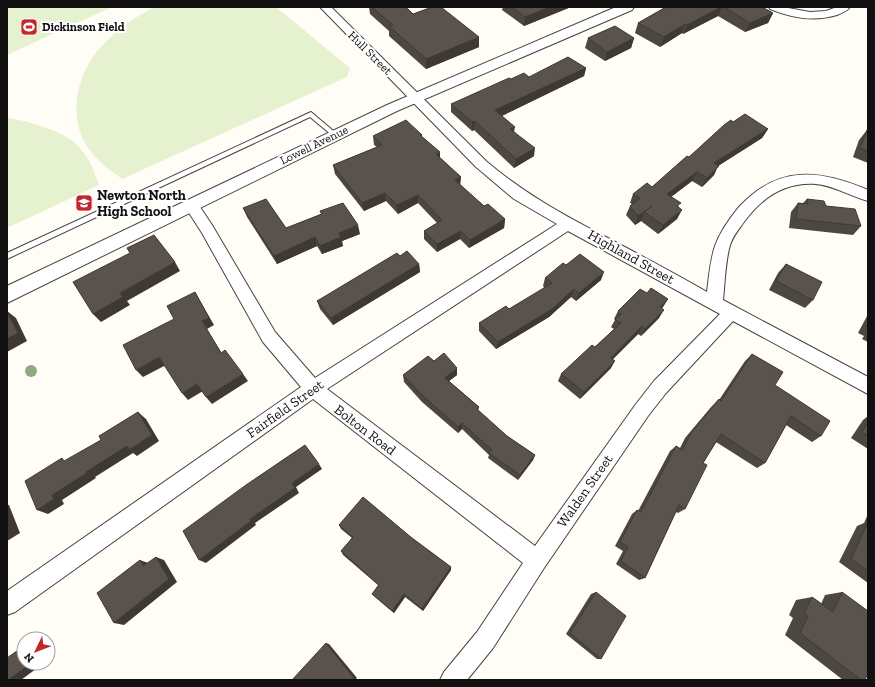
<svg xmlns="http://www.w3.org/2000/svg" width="875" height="687" font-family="'Zilla Slab',serif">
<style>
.pitch{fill:#e6f2cf}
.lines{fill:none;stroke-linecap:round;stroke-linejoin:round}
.service-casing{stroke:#444;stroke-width:2}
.minor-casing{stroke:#444;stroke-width:2}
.tertiary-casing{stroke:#444;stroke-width:2}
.service{fill:#fff;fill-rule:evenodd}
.minor{fill:#fff;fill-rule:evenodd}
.tertiary{fill:#fff;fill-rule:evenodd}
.tree{fill:#8dad7f}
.wall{fill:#4d4742}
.shaded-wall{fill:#3f3936}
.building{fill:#5a524d;stroke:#3f3936}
.labels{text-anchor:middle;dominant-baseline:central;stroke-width:4;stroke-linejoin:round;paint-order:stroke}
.far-poi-label{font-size:12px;font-weight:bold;fill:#111;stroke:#fff;text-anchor:start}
.far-street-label{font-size:12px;fill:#111;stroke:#fff}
.poi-label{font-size:14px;font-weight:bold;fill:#111;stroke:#fff;text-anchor:start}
.street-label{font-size:14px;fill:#111;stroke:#fff}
</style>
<rect width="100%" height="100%" fill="#fffdf5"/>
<!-- pitch -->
<path class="pitch" d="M7 7H112L7 55Z
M154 7H276L350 68 347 77 122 179C111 171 101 164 92 153 68 125 74 82 95 54 110 34 132 19 154 7Z
M7 118C25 120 63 131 76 144 88 155 94 170 99 185L7 228Z"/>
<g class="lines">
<!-- service casing -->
<g class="service-casing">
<path id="service" d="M311 112 337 134V136H333L310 117 7 259V253Z"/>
</g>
<!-- minor casing -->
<g class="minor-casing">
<path id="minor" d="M320 7H331L486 161C522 192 563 215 606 237 640 255 674 273 707 292 709 276 710 261 715 246 720 232 730 218 739 207 778 165 819 169 868 190V201C850 196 835 186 816 184 785 182 762 197 744 222 739 229 733 236 730 245 725 263 725 282 723 300L868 377V394L733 321 666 393 648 416 544 568 493 648 467 680H440L444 672 477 632 523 563 313 399 15 612 7 615V591L301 387 263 342 202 233 184 205 186 201 191 200 196 201 212 225 275 332 315 378 557 224 514 199 476 167ZM568 231 720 314 654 381 636 404 535 546 327 389Z
M769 7H783L810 12 826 11 837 7H850C847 11 842 13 837 15 814 22 792 18 770 9Z"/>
</g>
<!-- tertiary casing -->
<g class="tertiary-casing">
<path id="tertiary" d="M616 7H634L632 10 397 111 7 303V286L387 105Z"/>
</g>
<!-- service -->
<use href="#service" class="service"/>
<!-- minor -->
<use href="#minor" class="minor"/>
<!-- tertiary -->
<use href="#tertiary" class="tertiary"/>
</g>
<!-- trees -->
<circle class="tree" cx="31" cy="371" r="6"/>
<!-- wall -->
<path class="wall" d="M369 7H406L413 14 479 47 426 69 389 36V31L370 14Z
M503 7H571L524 26 502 10Z
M666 7H762L773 13 768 23 745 32 718 16 683 34 682 33 660 47 635 33 638 23Z
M588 38H634L631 48 605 61 585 48Z
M586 68 584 76 502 116 534 156 514 168 474 130 472 131 451 112V104L529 77Z
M733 122 768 129 762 138 718 166 714 175 702 187 692 181 671 197 679 207 677 219 658 234 641 221 635 225 626 215 630 206 632 204 630 203 633 194 652 187Z
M867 130 868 131V163L853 157 859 140Z
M422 135V137L440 158 461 177 460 185 484 206 505 219 504 228 469 248 460 239 437 252 424 239V231L437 223 418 203 398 214 386 201 364 211 335 174 333 165 377 147 374 145 373 136Z
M807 199 826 206 861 226 853 235 789 228 791 212 798 203H803Z
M243 208 286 228 321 214 320 211 360 234 342 241 343 246 322 254 317 246 277 264 247 217Z
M400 256 419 264 420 272 333 325 320 309 317 301Z
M786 264 813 300 805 308 769 290 778 273Z
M566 265 601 280 576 301 571 297 549 317 496 349 479 331V323L509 309 545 288 543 286 545 278Z
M647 293 668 299 662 308 659 318 641 336 638 334 613 359 611 368 580 399 558 381 561 374 595 347 614 329 611 327 615 320 614 319 618 311Z
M868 315V342L862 339 864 336 858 333 867 316Z
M752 354 775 385 821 436 812 442 786 425 765 463 757 468 716 442 703 463 685 509 678 513 676 512 645 578 639 580 616 564 623 551 615 546 632 514 637 510 638 511 670 451 676 446 680 448 685 438 712 406 719 399V400L745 361Z
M434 361 457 375 449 381 479 407 478 411 507 436 535 455 533 460 518 480 488 458 489 455 462 429 458 433 422 402 404 382 403 375Z
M868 416V449L851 438 863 420Z
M868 514V583L839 562 857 526 864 523Z
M339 525 412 538 451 567V570L423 611 405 597 394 613 374 596 372 594 378 585 343 555 341 551 352 538 341 529Z
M596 592 601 659H597L566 634 591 594Z
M842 592 865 680H843L785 635 793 618 789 615 796 600 812 597 821 604 825 595Z
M791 679 802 680H803H791Z"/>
<!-- shaded-wall -->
<path class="shaded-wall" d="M550 7H571L524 26 525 17Z
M721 7H722L718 16 683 34 687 25Z
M773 13 768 23 745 32 750 23Z
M685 24 682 33 660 47 664 37Z
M479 37V47L426 69V59Z
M634 38 631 48 605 61 607 52Z
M586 68 584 76 495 119V110Z
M475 121 474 130 472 131V122Z
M515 127 513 136 510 129Z
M768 129 762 138 718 166 714 175 702 187 714 163Z
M535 148 534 156 514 168 516 159Z
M440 152V161L436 154Z
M697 172 692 181 663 203 667 194Z
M461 177 460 185 455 180Z
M385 193 386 201 364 211 362 203Z
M418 195V203L398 214 397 205Z
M682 210 677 219 658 234 663 225Z
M644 212 641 221 635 225 638 216Z
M505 219 504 228 469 248 470 240Z
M358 225 360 234 342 241 343 246 322 254 320 246 339 233Z
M461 231 460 239 437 252V244Z
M315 237 317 246 277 264 274 256Z
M175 262 180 271 127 301 130 305 101 322 93 314 120 293Z
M419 264 420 272 333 325 331 318Z
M604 272 601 280 576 301 579 293Z
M574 289 571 297 549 317 496 349 498 342Z
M195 292 214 325 207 329 226 360 221 353 202 321Z
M668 299 663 307 655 315 660 307Z
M664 310 659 318 641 336 645 329Z
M7 311 16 318 27 341 7 352Z
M642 326 638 334 607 365 611 358Z
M159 357 166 365 143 377 136 370Z
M615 361 611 368 580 399 584 392Z
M457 368V375L445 384V378Z
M243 374 248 381 212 404 206 397Z
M197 384 203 391 188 400 182 393Z
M138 412 146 419 159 441 137 456 133 453 95 477 96 478 62 500 64 504 48 514 37 510 52 495 86 472Z
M462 423V429L458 433V427Z
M535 455 533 460 518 480 520 475Z
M319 464 322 469 296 487 299 493 255 523 256 525 206 563 199 560 250 519 292 483Z
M7 505H9L20 533 7 541Z
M156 557 164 560 177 582 124 625 114 623Z
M140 560 148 563 143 566Z
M451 567V570L423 611 422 609Z
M404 594 405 597 394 613 392 611Z
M326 643 329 644 357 678 355 680H352Z
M48 645 53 656 48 660Z
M31 663H44L21 680H8Z
M111 679H121L122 680H112Z"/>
<!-- building -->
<path class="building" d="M372 7H406L413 14 432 7H441L479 37 426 59 389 26 393 25Z
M512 7H550L525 17Z
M666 7H721L687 25 685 24 664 37 638 23Z
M724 7H762L773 13 750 23Z
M615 26 634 38 607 52 588 38Z
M568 57 586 68 495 110 515 127 510 129 535 148 516 159 475 121 472 122 451 104 509 78 511 79 524 73 529 77Z
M745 114 768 129 714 163 719 166 707 178 697 172 667 194 681 203 677 206 682 210 663 225 644 212 652 206 638 216 630 206 640 198 633 194 647 183 652 187 687 156 689 157 724 125 731 120 733 122Z
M406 120 422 135H420L440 152 436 154 461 177 455 180 484 206 488 204 505 219 470 240 461 231 437 244 424 231 442 220 418 195 397 205 385 193 362 203 333 165 382 145 373 136Z
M867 130 868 131V151L860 148Z
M266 199 286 228 322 214 320 211 343 203 358 225 339 233 341 237 320 246 315 237 274 256 243 208Z
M807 199 824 201 826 206 855 209 861 226 796 219 798 203 808 204Z
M154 235 175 262 120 293 123 297 93 314 73 282 130 253 127 248Z
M407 251 419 264 331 318 317 301 397 253 400 256Z
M580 254 604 272 579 293 574 289 552 309 498 342 479 323 506 306 509 309 552 283 545 278 563 263 566 265Z
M786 264 822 282 813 300 776 281Z
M651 288 668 299 660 307 664 310 645 329 642 326 611 358 615 361 584 392 561 374 592 345 595 347 621 323 615 320 621 314 618 311 640 289 647 293Z
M195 292 209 318 202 321 221 353 225 350 243 374 206 397 197 384 182 393 159 357 136 370 123 345 174 319 167 306Z
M7 312 18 333 7 339Z
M444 353 457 368 445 378 479 407 477 409 507 436 535 455 520 475 489 453 492 450 462 423 458 427 422 395 403 375 428 356 434 361Z
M752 354 783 372 775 385 830 421 821 436 791 416 765 463 721 434 703 463 707 465 685 509 679 505 645 578 621 561 628 547 620 542 637 510 641 512 676 446 682 450 691 433 719 399 721 401Z
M138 412 152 435 129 450 127 446 86 472 87 473 52 495 54 499 37 510 25 481 62 458 64 461 101 440 99 436Z
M868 422V436L862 432Z
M305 445 319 464 292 483 295 488 250 519 251 521 199 560 183 531 246 485Z
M363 497 412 538 451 567 422 609 404 594 392 611 372 594 379 585 341 551 353 537 339 525Z
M868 522V571L851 559Z
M156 557 169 579 114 623 97 593 140 560 143 566Z
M596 592 626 616 601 659 570 633Z
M842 592 868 611V673L865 680H861L800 633 808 616 804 613 812 597 833 612Z
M326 643 354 678 352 680H292Z
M24 646V663H31L8 680H7V658Z"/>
<!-- icons -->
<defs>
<g id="stadium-square" transform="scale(0.9)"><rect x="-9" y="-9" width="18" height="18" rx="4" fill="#c4262e" stroke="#fff"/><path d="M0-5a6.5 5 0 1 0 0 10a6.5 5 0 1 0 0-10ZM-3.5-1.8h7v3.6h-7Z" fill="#fff"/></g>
<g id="school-square" transform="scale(0.9)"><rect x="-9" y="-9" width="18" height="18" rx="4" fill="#c4262e" stroke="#fff"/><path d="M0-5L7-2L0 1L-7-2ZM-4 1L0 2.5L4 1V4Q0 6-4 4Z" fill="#fff"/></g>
</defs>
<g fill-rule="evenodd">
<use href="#stadium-square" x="29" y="27"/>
<use href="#school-square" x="84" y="203"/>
</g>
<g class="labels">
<!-- far-poi labels -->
<g class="far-poi-label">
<text x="42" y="27">Dickinson Field</text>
</g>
<!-- far-street labels -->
<g class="far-street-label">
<text transform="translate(370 53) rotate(45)">Hull Street</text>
<text transform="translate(314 145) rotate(-26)">Lowell Avenue</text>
</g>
<!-- poi labels -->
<g class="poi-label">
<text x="97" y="195">Newton North<tspan x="97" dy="16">High School</tspan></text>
</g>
<!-- street labels -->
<g class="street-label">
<text transform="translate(631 257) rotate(29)">Highland Street</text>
<text transform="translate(285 409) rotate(-35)">Fairfield Street</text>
<text transform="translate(365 430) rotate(37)">Bolton Road</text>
<text transform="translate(585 491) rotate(-55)">Walden Street</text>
</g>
</g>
<!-- border -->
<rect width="875" height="687" fill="none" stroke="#111111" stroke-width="16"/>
<!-- north arrow -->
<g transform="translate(36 651) rotate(227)"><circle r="19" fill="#ffffff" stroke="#a0a0a0"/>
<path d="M0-3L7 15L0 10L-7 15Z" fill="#c4262e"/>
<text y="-6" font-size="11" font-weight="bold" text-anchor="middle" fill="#111111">N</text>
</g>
</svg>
